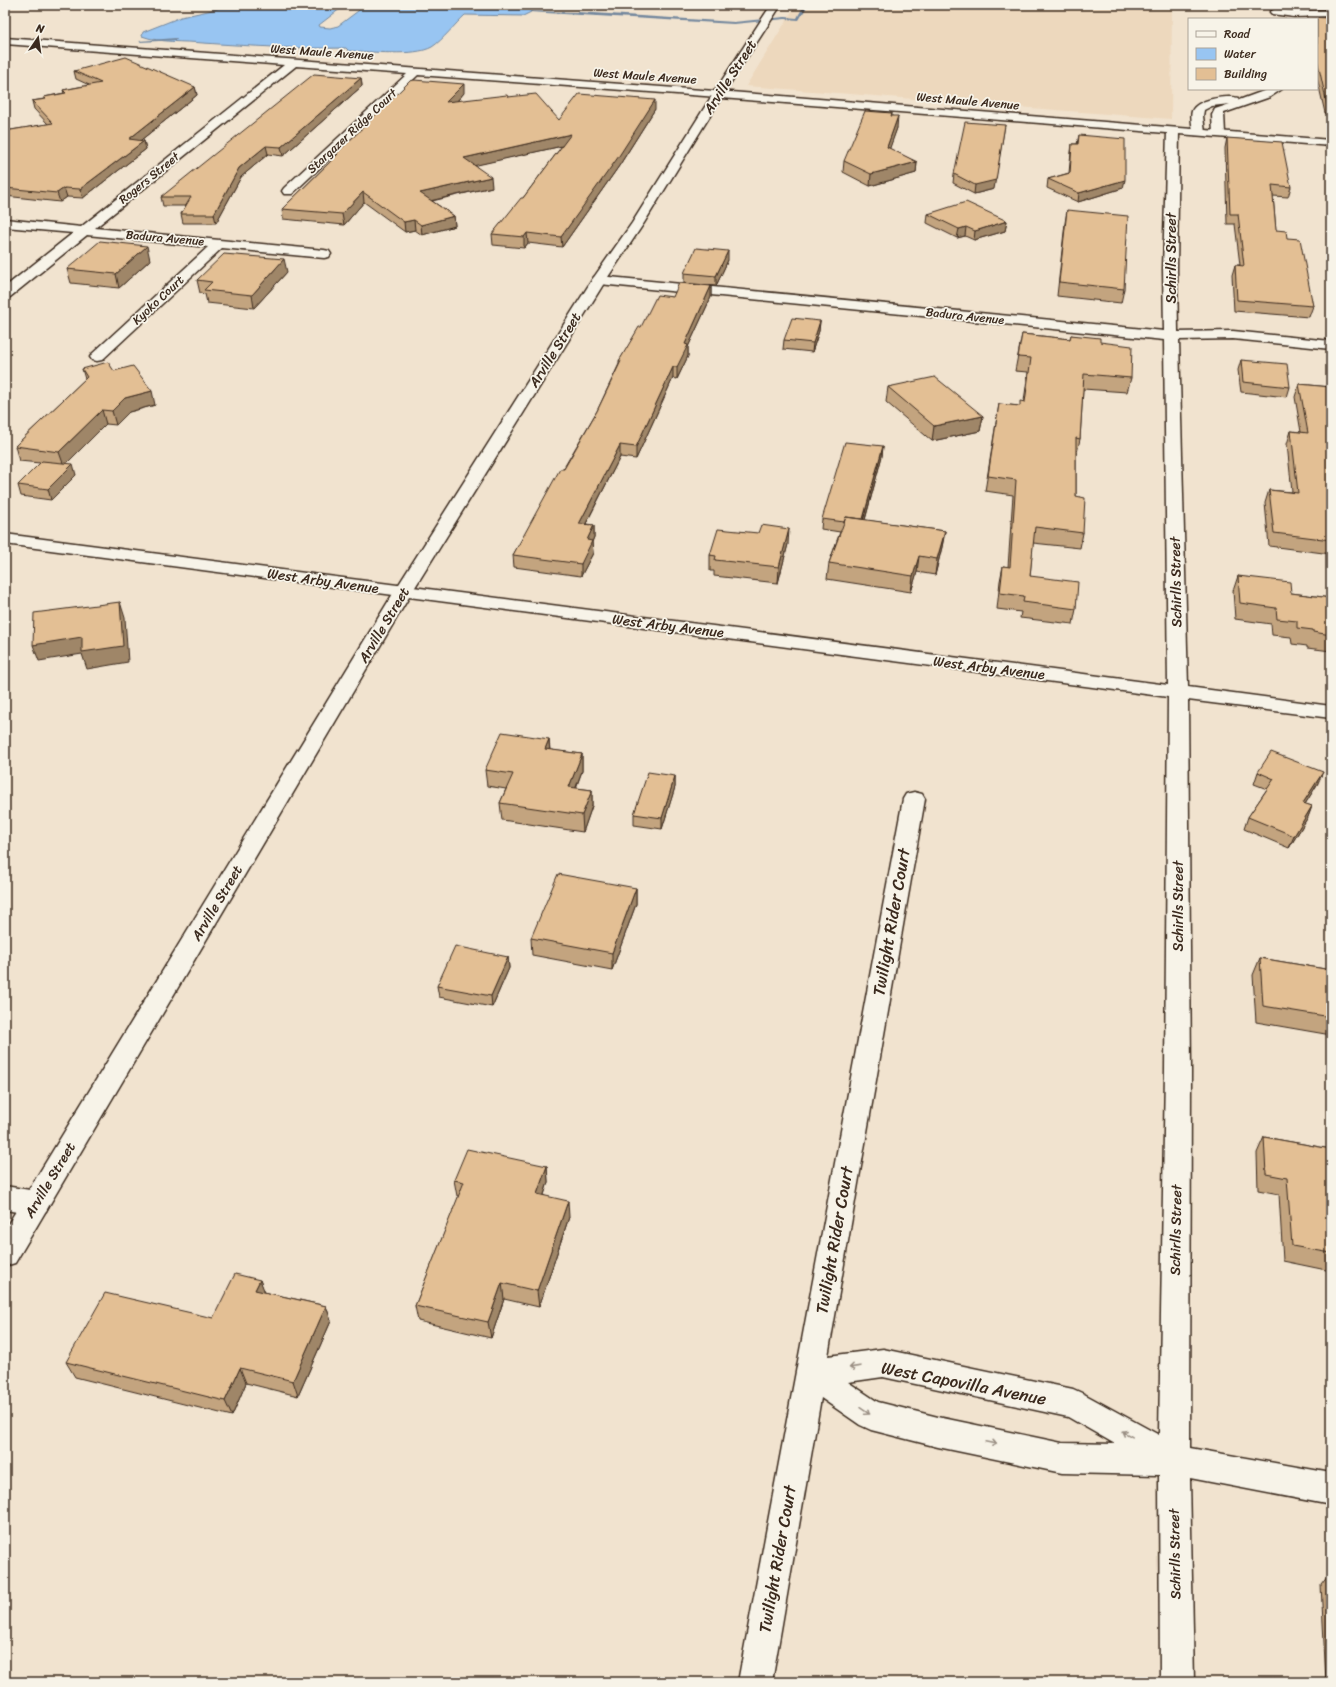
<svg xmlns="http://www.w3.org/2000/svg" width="1336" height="1687" font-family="Sriracha,sans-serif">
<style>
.built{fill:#edd8bd}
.water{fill:#98c5f2;stroke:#73879d}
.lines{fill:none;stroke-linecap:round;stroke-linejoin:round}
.stream{fill:#73879d;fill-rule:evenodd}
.street-casing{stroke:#3b2a1e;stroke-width:3}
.secondary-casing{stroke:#3b2a1e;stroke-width:3}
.street{fill:#f7f3e8;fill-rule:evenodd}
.secondary{fill:#f7f3e8;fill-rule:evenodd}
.wall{fill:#c3a47f;stroke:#3b2a1e}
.shaded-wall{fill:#9f8668;stroke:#3b2a1e}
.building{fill:#e3bf94;stroke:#3b2a1e}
.oneway{stroke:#998e83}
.labels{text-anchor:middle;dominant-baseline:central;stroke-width:3.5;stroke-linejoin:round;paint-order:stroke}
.far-street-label{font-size:12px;fill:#3b2a1e;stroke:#f7f3e8}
.street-label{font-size:14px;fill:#3b2a1e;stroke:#f7f3e8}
.near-street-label{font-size:17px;fill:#3b2a1e;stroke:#f7f3e8}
</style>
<rect width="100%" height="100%" fill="#f1e3cf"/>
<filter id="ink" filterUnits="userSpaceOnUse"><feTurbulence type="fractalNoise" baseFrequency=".025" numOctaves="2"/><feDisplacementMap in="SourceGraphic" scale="8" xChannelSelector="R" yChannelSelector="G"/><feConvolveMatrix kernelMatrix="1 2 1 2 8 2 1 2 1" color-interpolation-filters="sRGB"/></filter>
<g filter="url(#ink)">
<!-- built -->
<path class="built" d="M796 5H1172L1171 119 746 86Z"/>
<!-- water -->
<path class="water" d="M223 5H345L319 25 320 27 330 28 338 26 366 5H513L532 8 531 12 523 16 465 15C455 24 443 40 432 47 414 57 370 51 349 51L346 48C298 49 250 46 203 43 183 41 160 43 142 36L143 32 181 17 217 9Z"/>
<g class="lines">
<!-- stream -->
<path class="stream" d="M804 5H808L799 20 785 19 734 24 529 12 531 11 578 12 734 22 785 17 797 18Z
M176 38 177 40 141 42 139 41Z"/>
<!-- street casing -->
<g class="street-casing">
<path id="street" d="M771 5H781L722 96 718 97 418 75 292 194H284L282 191 284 188 407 74 296 66 95 228 324 250 329 251 331 254 329 257 324 258 222 248 102 360 97 361 92 360 90 357 92 354 208 247 87 235 10 297 5 298V287L73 233 5 227V219L81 227 284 65 5 44V38L715 91Z
M1275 9 1294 11 1331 10V16L1294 17 1272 14 1270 12Z
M1269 89H1282L1270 97 1224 113 1225 134 1223 136H1215L1213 134 1212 115 1215 109 1230 104 1212 106 1204 110 1203 116 1205 133 1203 135H1195L1193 133C1193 127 1190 117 1192 111 1197 99 1227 95 1238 98L1239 100Z
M1173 128 1177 129 1179 131 1177 269 1178 332 1233 331 1331 341V349L1233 339 1179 340 1188 687 1331 706V718L1188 700 1191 1071 1190 1448 1331 1473V1505L1190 1478 1194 1682H1160L1159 1475 1062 1473 938 1447 871 1430 860 1425 821 1398 772 1682H738L903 799 906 794 914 792 922 794 925 799 828 1356 883 1349 1073 1389 1084 1394 1159 1435 1165 1071 1168 697 5 544V534L1168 685 1164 340 599 284 594 283 592 280 594 277 599 276 1164 331 1163 269 1167 131 1169 129ZM883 1377 1068 1417 1115 1444 1062 1443 938 1417 878 1402 848 1382Z
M5 1186 36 1191 46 1195 50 1203 46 1211 36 1215 5 1210Z"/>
</g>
<!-- secondary casing -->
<g class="secondary-casing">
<path id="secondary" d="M718 91 1331 140V146L721 98 644 223 606 280 412 592 15 1263 5 1266V1229L394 592 592 280 632 223 713 94Z"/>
</g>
<!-- street -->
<use href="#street" class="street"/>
<!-- secondary -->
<use href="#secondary" class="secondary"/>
</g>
<!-- wall -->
<path class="wall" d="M1307 17 1331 18V114L1325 113 1317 78V19H1307Z
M74 71 195 87 197 95 141 140 144 141 146 149 83 198 67 197 60 202 5 196V131L48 124 34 109 32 101 44 99V97L64 93 63 90 89 85 76 79Z
M361 78 362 86 283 156 268 154 241 177 216 223H183L181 214 186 206H163L161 197Z
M464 93 457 101 508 97 559 120 655 109 619 166 562 247 528 243 524 248 493 245 492 234 523 198 562 146 475 165 492 187 432 201 454 216 455 226 422 235 415 230 405 232 364 202 344 225 283 219 282 209 336 156V154Z
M892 113V116L897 128 889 149 917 162 916 173 870 186 843 172 844 161Z
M1079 135 1123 188 1078 202 1047 188 1048 179 1069 173 1071 152 1072 144H1077Z
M1227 138 1291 187 1288 197 1273 196 1276 230 1287 238 1313 306 1309 317 1234 311 1232 275 1235 265H1240L1235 224H1227L1225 148Z
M954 174 994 189 974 194 953 183Z
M1067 210 1124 289 1121 303 1057 296 1065 223Z
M928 214 1007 221 1005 231 974 240 965 236 957 238 927 223Z
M150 260 119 288 71 283 67 269Z
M728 260 716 286 684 283V273Z
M287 272 254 308 207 303 205 294 200 293 197 280Z
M711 286V297L688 347V356L677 379 673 378 636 459 620 457 586 524 594 525V537L592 542 593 553 581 576 514 567 513 555 597 411 619 364V361L641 327 673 297Z
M820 321 819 331 812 352 783 349 784 340Z
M1022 334 1070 339 1071 335 1100 342 1131 378 1127 392 1083 389 1080 439 1077 453H1076V496L1083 533 1080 548 1033 543 1030 576 1076 609 1073 624 1020 618 1021 612 997 609 1000 581 1003 566 1008 567 1013 495 985 491 999 404 1019 406 1024 401 1028 372 1015 371Z
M1241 360 1290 387 1287 397 1241 392 1238 370Z
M82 369 114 371 155 405 129 412 116 425 106 424 66 464 76 475 51 500 21 496 18 485 40 463 19 461 15 446 85 379Z
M1299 384 1331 387V554L1269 546 1265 503 1269 490 1292 492 1287 444 1291 431 1301 432 1295 397Z
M888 387 983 416 980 431 932 441 886 402Z
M883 446 882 456 865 520 945 531 942 547 935 575 917 572 911 592 827 579 829 563 840 532 821 529 822 519Z
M788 544 778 583 714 576V571H710V555Z
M1238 576 1291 593 1331 598V651L1307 648V646L1292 644 1291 637 1272 635 1271 624 1235 619 1233 591Z
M549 739 550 750 582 754V771L576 788 592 790V806L583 832 502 820 500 803 506 789 487 786 485 770Z
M1258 772 1318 783 1305 804 1312 806 1308 817 1289 848 1244 829 1248 817 1267 789 1254 784Z
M675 776V787L662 829 634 825V814Z
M636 888V904L612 970 532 955 531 938Z
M508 957 509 968 492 1007 439 997 437 986Z
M1260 958 1331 970V1035L1256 1022 1253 975Z
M1264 1137 1331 1149V1271L1283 1261 1279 1194 1258 1190 1257 1153Z
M547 1166 548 1182 544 1195 569 1217 539 1307 504 1299 491 1338 418 1321 415 1306 459 1196H457L454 1180Z
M260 1280 264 1292 326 1306 331 1321 298 1396 246 1383 232 1416 75 1377 66 1362 213 1318Z
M1328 1576 1331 1577V1682H1326L1321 1585Z"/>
<!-- shaded-wall -->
<path class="shaded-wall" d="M361 78 362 86 283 156 281 147Z
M464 84V93L447 112 446 102Z
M195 87 197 95 131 148 129 139Z
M655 100V109L619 166 562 247 561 237Z
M898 116 897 128 886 159 887 147Z
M1005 125 994 189 974 194 975 185Z
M571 134V144L464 168V158Z
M144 141 146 149 83 198 80 189Z
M266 146 268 154 241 177 216 223 214 214 239 168Z
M917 162 916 173 870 186 871 174Z
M491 177 492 187 421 203 420 193Z
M1125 180 1123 188 1078 202 1079 193Z
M64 188 67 197 60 202 57 193Z
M363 192 364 202 344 225 342 214Z
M454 216 455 226 422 235 421 225Z
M414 220 415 230 405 232 404 222Z
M1007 221 1005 231 974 240 975 231Z
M966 227 965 236 957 238 959 229Z
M527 233 528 243 524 248V237Z
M147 246 150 260 119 288 116 274Z
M728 251V260L716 286V276Z
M284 259 287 272 254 308 252 295Z
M711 286V297L688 347V356L677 379V367L685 344Z
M820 321 819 331 812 352 813 343Z
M673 367V378L636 459V447Z
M152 391 155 405 129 412 116 425 112 411 125 398Z
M102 410 106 424 64 466 59 452Z
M983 416 980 431 932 441 934 426Z
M620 445V457L580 535 579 524Z
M883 446 882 456 861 534 862 524Z
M73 464 76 475 51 500 48 489Z
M594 525V537L592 542 593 553 581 576V564L587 540Z
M789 529 788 544 778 583 779 567Z
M945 531 942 547 935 575 937 559Z
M919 556 917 572 911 592 913 576Z
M120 602 125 618 128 662 87 669 82 654 39 661 33 645Z
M549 739 550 755 545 749Z
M582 754V771L570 803 569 787Z
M1323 772 1318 783 1299 814 1303 803Z
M675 776V787L662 829V818Z
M592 790V806L583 832 582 815Z
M1312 806 1308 817 1289 848 1294 836Z
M636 888V904L612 970V953Z
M508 957 509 968 492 1007 491 996Z
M547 1166 548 1182 539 1210 537 1194Z
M568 1201 569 1217 539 1307 537 1291Z
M260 1280 266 1295 255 1290Z
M502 1283 504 1299 491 1338 488 1322Z
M326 1306 331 1321 298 1396 293 1381Z
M240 1368 246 1383 232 1416 225 1401Z"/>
<!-- building -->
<path class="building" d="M1307 17 1331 18V105L1327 104 1317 59V19H1308Z
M126 57 195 87 129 139 144 141 80 189 64 188 57 193 5 188V131L53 123 32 101 46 99 44 97 66 93 63 90 101 83 74 71Z
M314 74 361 78 281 147 266 146 239 168 214 214H181L191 197H161Z
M414 80 464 84 446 102 507 95 508 97 536 94 559 120 579 94 655 100 619 156 561 237 527 233 524 237 492 234 521 198H523L571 134 464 158 491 177 420 193 454 216 421 225 414 220 404 222 363 192 342 214 282 209 338 154H336L410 81Z
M865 111 892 113 891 116H898L887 147 917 162 871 174 844 161Z
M965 122 1005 125 996 180 975 185 954 174Z
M1079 135 1125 139V180L1079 193 1048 179 1070 173 1072 144H1078Z
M1227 138 1282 142 1291 187 1272 185 1276 230 1286 231 1287 238 1300 239 1313 306 1237 300 1235 265 1244 266 1238 214H1230Z
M966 202 1007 221 975 231 966 227 959 229 928 214Z
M1067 210 1128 216 1124 289 1059 282Z
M100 241 147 246 116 274 67 269Z
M696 248 728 251 716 276 684 273Z
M224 254 284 259 252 295 204 290 212 282 197 280Z
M679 283 711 286 685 344 688 345 677 367H673L636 447 620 445 579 524 594 525 587 540 592 541 581 564 513 555 560 469H564L597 411 621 361H619L639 327H641L657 295 673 297Z
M792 318 820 321 813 343 784 340Z
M1022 334 1070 339 1071 335 1100 338V342L1132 346 1131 378 1084 374 1080 439 1076 438V496L1085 498 1083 533 1035 527 1030 576 1078 582 1076 609 1023 602 1024 596 1000 593 1003 566 1010 567 1016 480 988 476 999 404 1020 406V401L1025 402 1031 358 1018 357Z
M1241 360 1287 364 1290 387 1243 382Z
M108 362 114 371 133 366 152 391 125 398 112 411 102 410 59 452 15 446 87 377 82 369Z
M935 377 983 416 934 426 888 387Z
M1299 384 1331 387V540L1274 533 1269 490 1298 493 1291 431 1308 433Z
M845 442 883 446 863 519 846 517 844 522 822 519Z
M42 461 73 464 48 489 18 485Z
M846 517 945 531 937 559 919 556 913 576 829 563Z
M761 525 789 529 779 567 715 560 716 556 710 555 718 529 758 533Z
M1238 576 1290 582 1291 593 1331 598V635L1313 632V630L1297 628V621L1277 619 1276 608 1240 603Z
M120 602 123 646 82 652V637L33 645 34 613Z
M502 732 549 739 545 749 582 754 569 787 592 790 582 815 500 803 513 774 485 770Z
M1271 752 1323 772 1303 803 1312 806 1294 836 1248 817 1274 779 1258 772Z
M648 772 675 776 662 818 634 814Z
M558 874 636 888 612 953 531 938Z
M455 946 508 957 491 996 437 986Z
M1260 958 1331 970V1017L1263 1006Z
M1264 1137 1331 1149V1253L1292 1246 1287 1178 1266 1174Z
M467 1149 547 1166 537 1194 568 1201 537 1291 502 1283 488 1322 415 1306 464 1182 454 1180Z
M235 1274 260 1280 255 1290 326 1306 293 1381 240 1368 225 1401 66 1362 105 1293 213 1318Z
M1328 1576 1331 1577V1630Z"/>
<!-- one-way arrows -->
<defs><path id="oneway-shaft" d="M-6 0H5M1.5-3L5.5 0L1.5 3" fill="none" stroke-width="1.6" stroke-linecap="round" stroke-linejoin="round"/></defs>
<g class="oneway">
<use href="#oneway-shaft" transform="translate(855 1367) rotate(172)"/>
<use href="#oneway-shaft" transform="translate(865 1411) rotate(34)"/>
<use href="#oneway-shaft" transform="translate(1127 1434) rotate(-151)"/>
<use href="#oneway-shaft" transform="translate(991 1443) rotate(12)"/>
</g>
</g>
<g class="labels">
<!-- far-street labels -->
<g class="far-street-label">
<text transform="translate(322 52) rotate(4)">West Maule Avenue</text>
<text transform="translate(645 76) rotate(4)">West Maule Avenue</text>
<text transform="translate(968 101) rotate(5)">West Maule Avenue</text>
<text transform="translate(352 131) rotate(-43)">Stargazer Ridge Court</text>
<text transform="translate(149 178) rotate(-39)">Rogers Street</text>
<text transform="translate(165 238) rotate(5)">Badura Avenue</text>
<text transform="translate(158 300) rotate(-43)">Kyoko Court</text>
<text transform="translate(965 316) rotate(6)">Badura Avenue</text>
</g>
<!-- street labels -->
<g class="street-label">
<text transform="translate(730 77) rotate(-57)">Arville Street</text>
<text transform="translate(1171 258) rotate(-90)">Schirlls Street</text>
<text transform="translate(555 350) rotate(-58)">Arville Street</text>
<text transform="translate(323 581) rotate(8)">West Arby Avenue</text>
<text transform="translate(1176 582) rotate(-91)">Schirlls Street</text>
<text transform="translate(384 625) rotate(-59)">Arville Street</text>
<text transform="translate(668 626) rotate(7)">West Arby Avenue</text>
<text transform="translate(989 668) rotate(7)">West Arby Avenue</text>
<text transform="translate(217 903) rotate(-59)">Arville Street</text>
<text transform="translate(1178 906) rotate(-90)">Schirlls Street</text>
<text transform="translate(50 1180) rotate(-59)">Arville Street</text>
<text transform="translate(1176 1230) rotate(-89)">Schirlls Street</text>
<text transform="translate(1175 1554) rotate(-91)">Schirlls Street</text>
</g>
<!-- near-street labels -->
<g class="near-street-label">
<text transform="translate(891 922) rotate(-80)">Twilight Rider Court</text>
<text transform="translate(834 1240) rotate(-80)">Twilight Rider Court</text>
<text transform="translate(964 1383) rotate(11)">West Capovilla Avenue</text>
<text transform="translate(777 1559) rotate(-80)">Twilight Rider Court</text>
</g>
</g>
<!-- margin -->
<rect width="1336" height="1687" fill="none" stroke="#f7f3e8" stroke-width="20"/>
<rect x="10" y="10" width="1316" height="1667" fill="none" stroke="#3b2a1e" stroke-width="1.5" filter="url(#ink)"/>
<!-- legend -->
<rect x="1188" y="18" width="130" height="72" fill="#f7f3e8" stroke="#aca397"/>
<rect x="1196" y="31" width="20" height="6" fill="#f7f3e8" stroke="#aca397"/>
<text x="1224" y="38" font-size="12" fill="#3b2a1e">Road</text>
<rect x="1196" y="48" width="20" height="12" fill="#98c5f2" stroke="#aca397"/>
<text x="1224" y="58" font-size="12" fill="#3b2a1e">Water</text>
<rect x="1196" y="68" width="20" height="12" fill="#e3bf94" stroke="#aca397"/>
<text x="1224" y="78" font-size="12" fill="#3b2a1e">Building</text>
<!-- north arrow -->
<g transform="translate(38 38) rotate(13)" stroke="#f7f3e8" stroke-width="3" paint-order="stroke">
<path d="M0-3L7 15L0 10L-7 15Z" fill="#3b2a1e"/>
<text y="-6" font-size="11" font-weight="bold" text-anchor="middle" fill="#3b2a1e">N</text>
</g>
</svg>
